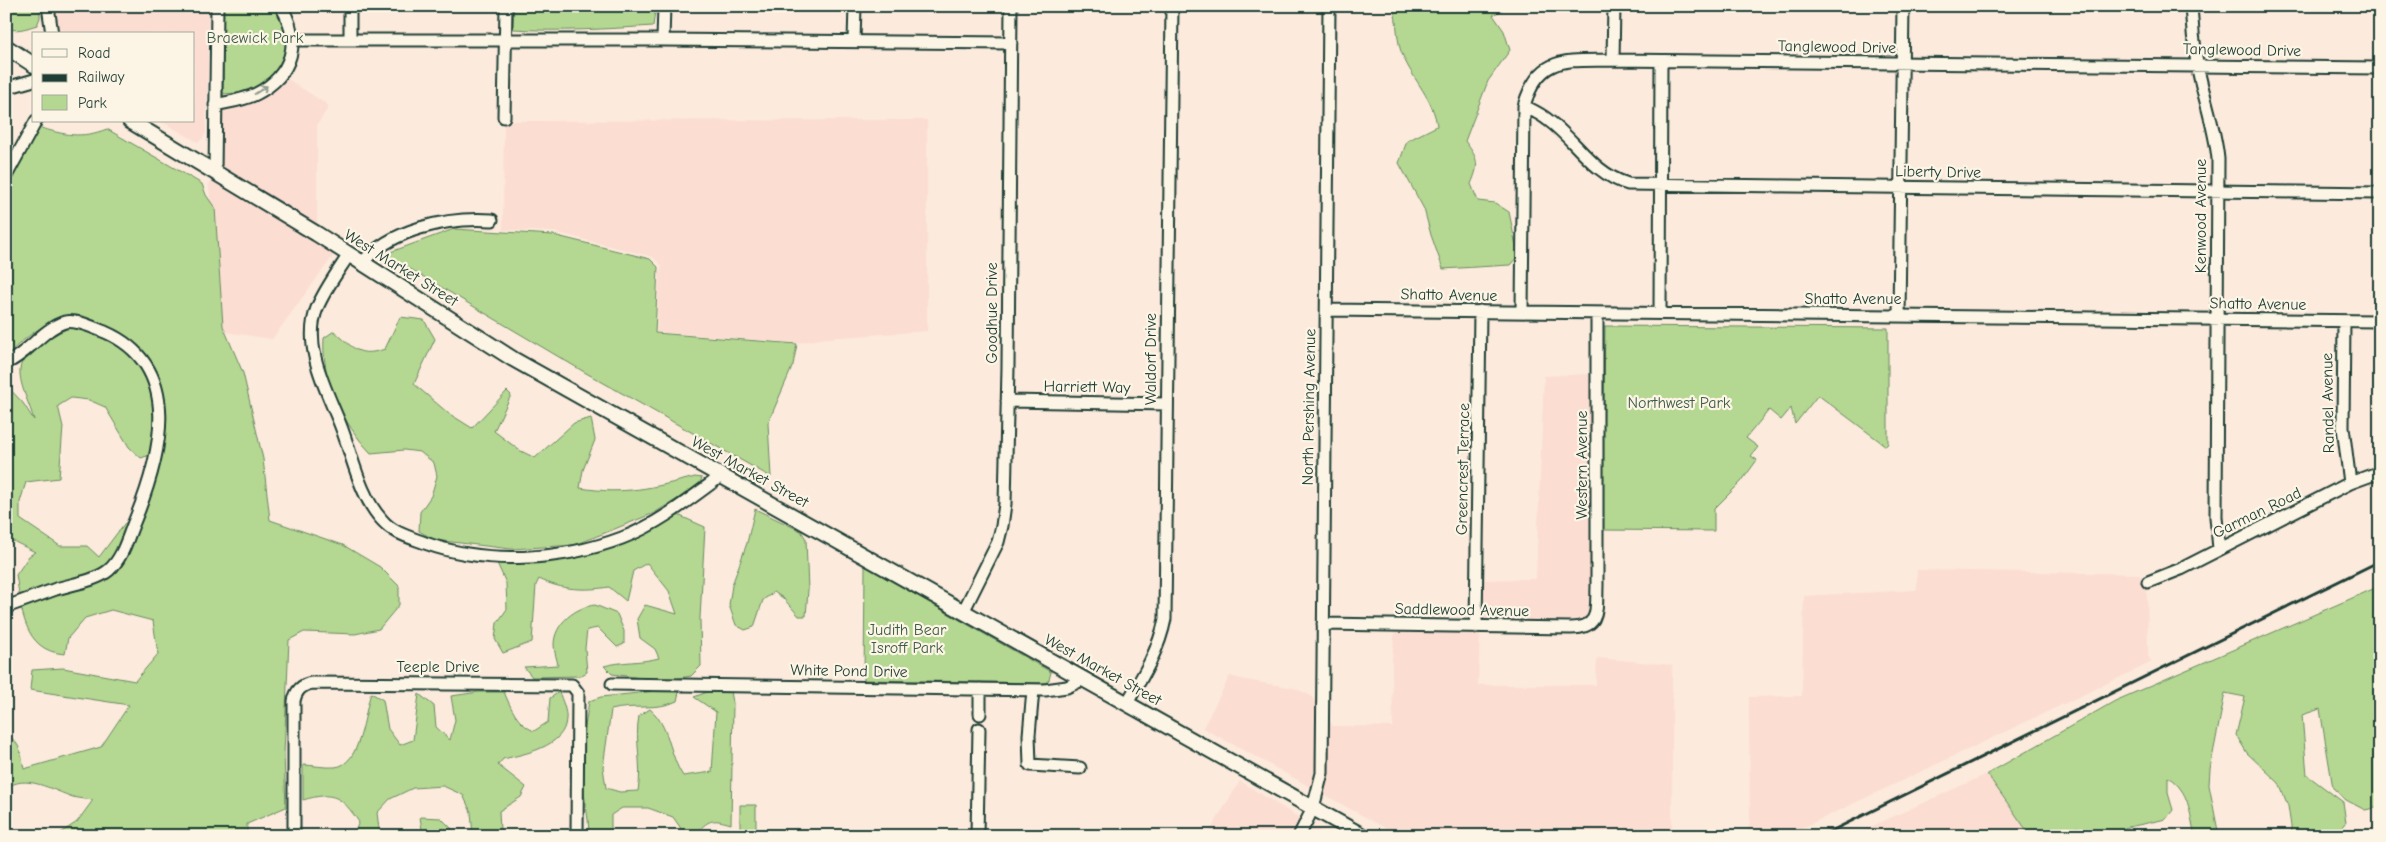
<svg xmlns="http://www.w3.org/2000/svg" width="2386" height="842" font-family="'Comic Neue',sans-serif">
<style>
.built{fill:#fbddd2}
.green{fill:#b4d791;stroke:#6a8a62}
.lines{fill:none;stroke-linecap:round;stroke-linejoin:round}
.minor-casing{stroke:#1f3d34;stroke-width:15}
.major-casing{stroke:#1f3d34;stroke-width:18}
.minor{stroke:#fcf5e5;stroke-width:11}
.major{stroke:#fcf5e5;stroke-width:14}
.rail{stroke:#1f3d34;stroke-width:3}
.oneway{stroke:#8e998c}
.labels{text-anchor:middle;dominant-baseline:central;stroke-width:4.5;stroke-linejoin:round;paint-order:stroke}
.park-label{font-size:16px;fill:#3d5c47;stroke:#fcf5e5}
.street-label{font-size:16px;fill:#1f3d34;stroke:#fcf5e5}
</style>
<rect width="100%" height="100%" fill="#fceadc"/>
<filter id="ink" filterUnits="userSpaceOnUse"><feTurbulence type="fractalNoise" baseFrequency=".02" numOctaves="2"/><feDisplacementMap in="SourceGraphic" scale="10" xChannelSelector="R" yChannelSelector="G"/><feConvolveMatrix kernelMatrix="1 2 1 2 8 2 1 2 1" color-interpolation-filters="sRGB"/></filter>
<g filter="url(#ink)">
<!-- built -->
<path class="built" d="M51 6H209L206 133 202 139 198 142 161 121H194V34H55Z
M280 74 329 106 317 125V234L338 249 272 339 219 331 209 185 215 173V105L249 97Z
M927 120V331L826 338 798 343 657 332 659 274 662 266 653 257 555 232 503 230 504 121Z
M1592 374V574L1589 613 1587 617 1578 621 1486 619 1481 609 1483 580 1536 579 1544 376Z
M1917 570 2139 574 2147 588 2148 657 2152 662 1785 836H1746L1750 823 1749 697 1802 696 1804 596 1917 590Z
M1395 629 1480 632 1478 685H1596L1597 658 1672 665V836H1400L1203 728 1230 676 1245 680 1294 688 1311 696 1333 726 1393 727 1392 659Z
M1987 774 2026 828 2027 836H1851Z
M1240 781 1317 829 1329 836H1207Z"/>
<!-- green -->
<path class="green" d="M6 6H40V18L37 25C27 28 15 33 6 27Z
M223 6H274C301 39 281 81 243 92 237 94 229 93 223 94Z
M514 6H656L653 26C606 29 560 32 513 29Z
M1393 6H1527L1507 7 1493 15 1504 31 1510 50 1488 81 1465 141C1478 159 1480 163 1471 184L1478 201 1495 203 1509 212 1518 256 1510 265 1443 269 1431 235 1424 209 1399 163 1407 141 1437 126C1434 100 1413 80 1403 56 1396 43 1398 22 1393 6Z
M38 127C64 135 81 139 107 129L202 184 206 195 215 208 223 326 243 373 263 459 270 520 343 545 380 567 399 586V605L379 629 355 634 304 632 289 640 284 754 286 807 247 824V836H56L77 822 93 800C87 799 80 799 73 797 54 791 24 772 6 789V735C21 742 21 754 24 769L101 747 129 705 30 690 32 670 63 668 135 681 158 654 153 621 111 610 85 618 68 638 65 654C22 651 22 608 16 575L29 556 35 552 13 541 6 547V385L23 403 34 420C30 405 21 389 20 374 18 351 48 335 66 325 110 338 153 354 155 407 155 423 154 439 153 454L141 458 129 447 105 407 89 400 71 398 58 406 63 427 59 478 26 482 20 502V519L60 546H87L99 557 124 524 142 511 153 482 157 383C152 346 117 329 83 322 78 321 69 318 64 318 45 321 20 342 6 356V189Z
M454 229 553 235 650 259 658 267 655 333 797 344 793 365 768 423 771 477 586 373 385 254Z
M400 317 424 320 435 339 414 384 448 413 472 428 507 391 511 395 494 431 519 450 535 458 574 423 591 418 595 440 583 470 580 488C625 495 652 488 695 477L702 478 698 487 654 513 575 545 511 549 435 540 419 531 420 512 431 496 437 476 434 463 420 452 404 450 371 453C343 424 321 380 324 338L334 331C354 348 358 358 385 349Z
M1605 326 1888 328V443L1886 446 1818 395 1795 424 1791 408 1781 420 1769 410 1746 438 1758 447 1751 456 1757 460 1741 482 1714 509V531L1602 530Z
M755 509 801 531 806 539 808 590 806 616H799L783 598 774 592 763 600 754 627 745 630 736 625 729 605 732 585 747 543Z
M678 515 705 527 700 618 701 666 691 676 663 681 612 674 604 666C622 661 640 663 659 658L655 649 640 638 637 619 645 605 677 614 669 591 647 563 633 571 626 601 609 587C584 591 562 590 539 579L536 585 532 642 503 653 495 639 497 623 507 609 506 583 497 563 582 554 618 546Z
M865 566 1051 672 1049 680 1045 683 864 680Z
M2380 586V807L2365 810 2346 800 2333 788 2320 709 2302 715 2307 775 2343 802 2346 823C2334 840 2310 836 2292 833L2288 806 2279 783 2247 753 2236 735 2245 697 2225 693 2210 769 2209 785 2219 836H2195C2189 811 2190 792 2168 777V793L2173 810 2166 819 2124 828 2123 836H2092L2089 831 2076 827 2069 836H2027L2025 828 1987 774 2115 701Z
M595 605 617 614 624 631V644L617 647 598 628 587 630 585 648 587 672 580 676 532 677 524 667 558 665C557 659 554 652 554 645 554 623 576 607 595 605Z
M666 690 679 692 677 701C657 711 633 704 611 710L603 767 606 788 620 792 638 791C643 765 634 740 639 716L650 709C670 726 669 755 683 776L712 772 716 712 694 697 710 691H731L733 703 731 824C711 818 709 820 695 834L682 830 673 817 648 808H622L611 815V836H589C589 815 583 795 582 774 581 749 585 726 589 701L601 697Z
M479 692H504C511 708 517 724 534 731L548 722 550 698 559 692C562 700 567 711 566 719 565 747 524 754 503 759L498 765 526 787 521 797 499 811 500 830 498 836H473L471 812 463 795 443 786 413 788 390 799 377 813 380 836H353L359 822C341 796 334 791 303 800V765C313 765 324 768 335 767 361 765 364 713 371 693L383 700 388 729 400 745 413 740 419 694 434 706 436 727 450 740 455 720 451 696Z
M740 805H756V836H740Z
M420 817 441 818 455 832V836H423Z"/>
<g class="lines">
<!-- minor casing -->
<g class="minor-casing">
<path id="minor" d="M48 6 52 34
M2191 6C2192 26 2194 45 2197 64 2203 96 2215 127 2218 159L2216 517 2219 549
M294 40H663L1011 43
M350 40V6
M663 40 664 6
M854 41 855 6
M1613 60 1614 6
M6 88 34 80
M215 105C229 102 244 100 256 94 293 75 302 41 281 6
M1524 106C1532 110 1541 114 1548 120 1576 140 1593 174 1628 184L2380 193
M504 117 506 6
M215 173 217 6
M6 176 36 121
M348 256C337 273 325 289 317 308 302 346 326 389 340 424 352 454 359 495 382 520 393 533 409 537 425 543 486 565 561 561 622 538 657 525 690 499 721 476
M361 264C391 229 447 217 492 220
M1327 310 2380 321
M1522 312 1524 106C1539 54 1567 61 1613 60L2380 68
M1660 313 1661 61
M1899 316 1903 6
M2344 321 2343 427 2350 483
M6 363C28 354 42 329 65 322 77 319 94 328 105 332 185 367 161 456 135 520 128 536 123 558 109 570 96 581 72 584 56 589 39 595 23 601 6 607
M1007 401 1167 404
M2148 582 2181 569 2350 483 2380 472
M963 612 998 542 1002 526 1005 504 1008 367 1011 6
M1323 624 1571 628C1601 628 1596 609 1597 586V313
M1476 627 1480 311
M612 684 1045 690 1067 687 1084 679
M980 689V714
M1033 690 1029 735 1030 765 1080 768
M1127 703C1143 676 1159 650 1165 619L1172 6
M294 836V701C296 691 301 685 312 683L572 685 578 693 577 836
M977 836 979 729
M1299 836 1313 808 1322 773 1329 6"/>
</g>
<!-- major casing -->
<g class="major-casing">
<path id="major" d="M6 47 34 65
M130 121 317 234 513 359 1363 836"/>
</g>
<!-- minor -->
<use href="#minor" class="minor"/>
<!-- major -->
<use href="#major" class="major"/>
<!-- rail -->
<path class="rail" d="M1821 836 2380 561"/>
</g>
<!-- one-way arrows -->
<defs><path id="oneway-shaft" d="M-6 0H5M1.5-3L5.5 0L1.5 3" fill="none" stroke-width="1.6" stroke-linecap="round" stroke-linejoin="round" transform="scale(1.25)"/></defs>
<use class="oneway" href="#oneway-shaft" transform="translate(261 90) rotate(-32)"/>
</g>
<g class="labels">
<!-- park labels -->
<g class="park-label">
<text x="255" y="38">Braewick Park</text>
<text x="1679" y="403">Northwest Park</text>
<text x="907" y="630">Judith Bear<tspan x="907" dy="18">Isroff Park</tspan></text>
</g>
<!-- street labels -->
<g class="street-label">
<text transform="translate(1837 47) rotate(1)">Tanglewood Drive</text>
<text transform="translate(2242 50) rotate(1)">Tanglewood Drive</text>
<text transform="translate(1938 172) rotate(1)">Liberty Drive</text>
<text transform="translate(2201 216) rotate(-90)">Kenwood Avenue</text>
<text transform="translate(401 268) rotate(32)">West Market Street</text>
<text transform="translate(1449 295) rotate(1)">Shatto Avenue</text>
<text x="1853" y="299">Shatto Avenue</text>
<text transform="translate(2258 304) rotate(1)">Shatto Avenue</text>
<text transform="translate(992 313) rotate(-90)">Goodhue Drive</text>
<text transform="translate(1151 359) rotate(-90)">Waldorf Drive</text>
<text transform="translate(1087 387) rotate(1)">Harriett Way</text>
<text transform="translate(2328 403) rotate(-91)">Randel Avenue</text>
<text transform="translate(1309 407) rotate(-89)">North Pershing Avenue</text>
<text transform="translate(1582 465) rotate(-90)">Western Avenue</text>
<text transform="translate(1463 469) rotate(-89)">Greencrest Terrace</text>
<text transform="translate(750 472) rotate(29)">West Market Street</text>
<text transform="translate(2257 513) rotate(-26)">Garman Road</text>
<text transform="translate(1462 610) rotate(1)">Saddlewood Avenue</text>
<text x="438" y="667">Teeple Drive</text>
<text transform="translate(1103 670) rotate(29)">West Market Street</text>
<text transform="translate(849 671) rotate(1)">White Pond Drive</text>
</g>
</g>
<!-- margin -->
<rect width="2386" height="842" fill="none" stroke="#fcf5e5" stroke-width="25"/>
<rect x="12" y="12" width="2361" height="817" fill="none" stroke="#1f3d34" stroke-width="2" filter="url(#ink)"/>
<!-- legend -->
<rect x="32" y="32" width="162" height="90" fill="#fcf5e5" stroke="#a4ab9e"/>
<rect x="42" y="49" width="25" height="8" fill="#fcf5e5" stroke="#a4ab9e"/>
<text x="78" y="58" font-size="15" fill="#1f3d34">Road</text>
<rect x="42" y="74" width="25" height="8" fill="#1f3d34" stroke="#a4ab9e"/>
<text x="78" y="82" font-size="15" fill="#1f3d34">Railway</text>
<rect x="42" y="95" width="25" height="15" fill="#b4d791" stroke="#a4ab9e"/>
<text x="78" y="108" font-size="15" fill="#1f3d34">Park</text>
</svg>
